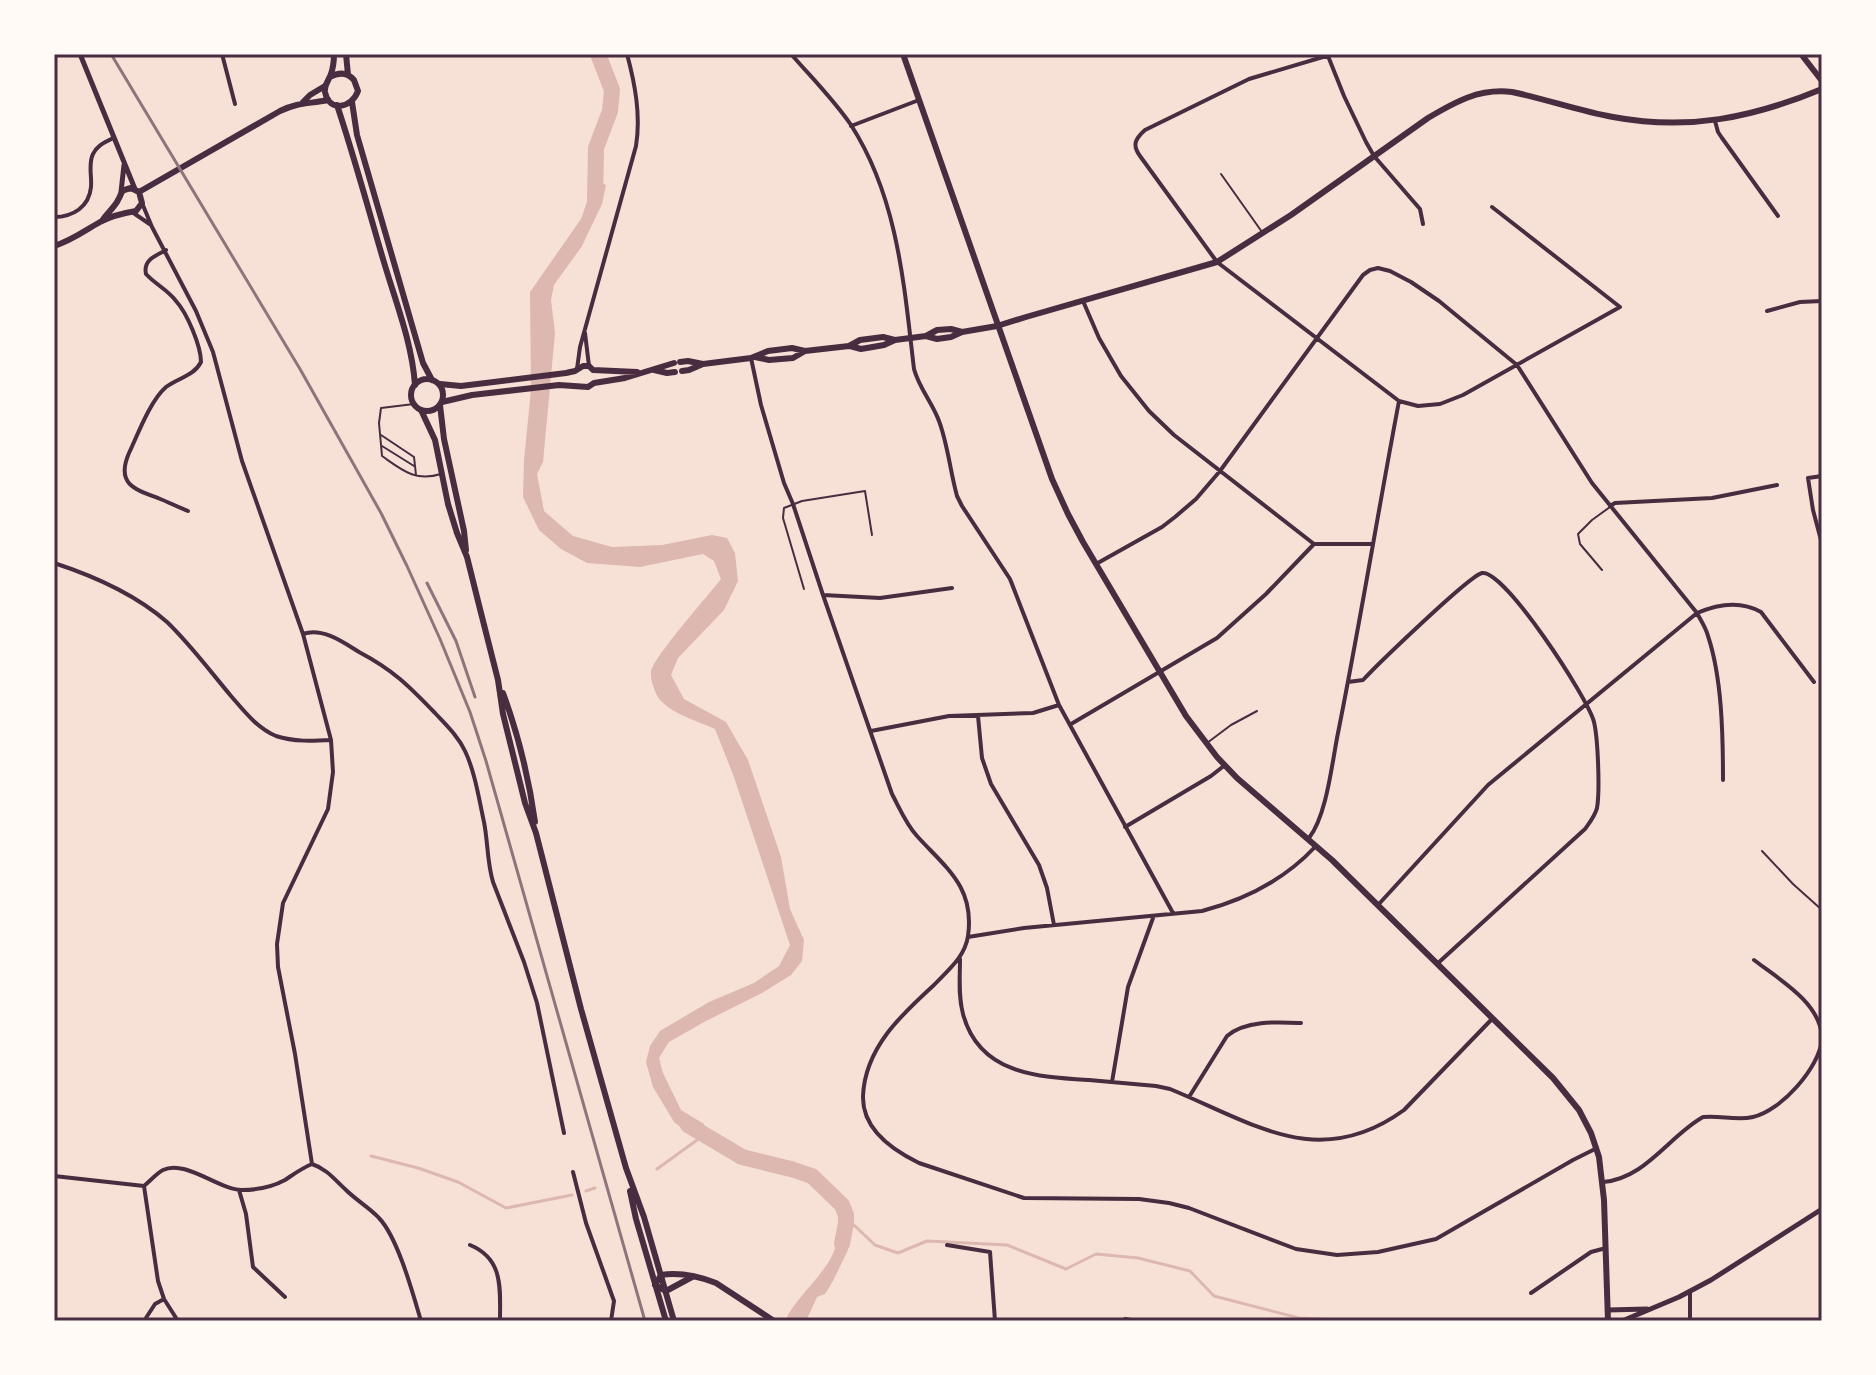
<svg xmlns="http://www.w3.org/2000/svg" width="1876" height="1375" font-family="Figtree,sans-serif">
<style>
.water{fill:#dcb8b0}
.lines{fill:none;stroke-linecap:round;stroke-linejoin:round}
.stream{stroke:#dcb8b0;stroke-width:3}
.river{stroke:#dcb8b0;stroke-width:16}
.service{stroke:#4a2c40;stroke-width:2}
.minor{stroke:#4a2c40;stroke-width:4}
.tertiary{stroke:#4a2c40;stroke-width:5}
.secondary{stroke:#4a2c40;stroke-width:6}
.primary{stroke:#4a2c40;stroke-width:6}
.rail{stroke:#8f747c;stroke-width:3}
.neatline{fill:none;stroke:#4a2c40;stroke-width:3}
</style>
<rect width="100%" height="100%" fill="#f7e1d7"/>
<!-- water -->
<path class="water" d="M595 179 606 185 602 204 582 246 554 285 551 300 555 333 543 462 537 474 544 511 573 536 612 547 662 545 712 535 727 538 735 553 738 581 724 610 678 658 671 675 684 699 726 722 748 760 781 857 790 909 804 940 802 961 791 975 762 993 706 1021 669 1042 659 1058 663 1073 681 1110 704 1124V1135L688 1133 674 1122 653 1087 646 1062 650 1046 660 1031 709 1002 754 983 779 966 790 945 734 777 715 729C697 721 675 715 661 701 656 696 650 680 651 672 654 656 708 596 721 579L714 561 703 554 640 567 587 563 561 549 539 530 523 497 524 460 531 390 530 292 581 219Z
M838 1221 852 1227 848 1243V1250L833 1281 825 1294 817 1297 806 1321H785C801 1286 844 1265 838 1221Z"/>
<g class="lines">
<!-- stream -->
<path class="stream" d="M371 1156 418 1168 458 1182 506 1208 572 1195
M657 1169 704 1135
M586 1191 595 1188
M846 1223 855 1226 875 1245 898 1253 927 1241 1007 1245 1066 1269 1096 1254 1138 1258 1190 1271 1214 1296 1299 1318 1360 1321"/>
<!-- river -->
<path class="river" d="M595 199 596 148 610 111 612 90 598 54
M688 1125 742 1157 791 1169 812 1176 842 1205 846 1215V1223L842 1244"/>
<!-- service -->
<path class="service" d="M1221 174 1262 232
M414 404 381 408 379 423 382 456C402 470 415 482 441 474
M381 435 414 457 416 475
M382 446 414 466
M1602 570 1580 544 1578 534 1592 520 1610 507
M804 589 783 518 784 508 802 501 865 491 872 535
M1207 743 1231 725 1257 711
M1762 851 1793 884 1822 910"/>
<!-- minor -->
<path class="minor" d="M222 54 235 104
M791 54C811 77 834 100 851 125 898 198 904 285 914 369 919 388 932 402 939 421 948 445 950 471 957 496L962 506 1010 579 1059 705 1173 913
M1333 54 1249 79 1145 130C1135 139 1132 145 1140 156L1217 262 1399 401 1418 406 1440 404 1463 395 1620 307 1492 207
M1328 56 1344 96 1366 142 1374 156 1420 209 1423 224
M1715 121 1718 132 1722 138 1778 216
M851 126 919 100
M142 203 152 227 196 311 213 352 242 461 303 634 331 740 333 772 328 809 283 903 277 944 278 967 295 1054 312 1164
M132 212 151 225
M54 217C73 217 89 207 91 187 92 176 88 164 93 154 97 145 106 142 113 138
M166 250C155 256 143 260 146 274 155 284 168 290 176 301 187 313 201 346 201 362 194 376 178 378 166 387 150 401 138 434 129 453 116 483 133 489 158 498 168 502 178 507 188 511
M1083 301 1099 338 1121 376 1149 411 1174 435 1314 544H1372
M1767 311 1800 302 1822 301
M585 333 589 366
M751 358 761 405 784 483 793 504 823 595 892 794C900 809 906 824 917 836 946 868 975 887 968 936 965 957 948 970 934 985 901 1015 865 1048 863 1096 862 1129 892 1150 919 1163L1024 1198 1139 1199 1169 1203 1189 1208 1296 1249 1337 1255 1378 1252 1436 1239 1573 1160 1597 1148
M577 369 580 347 636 146C641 115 635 84 627 54
M1822 476 1808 478 1813 510 1822 544
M1610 506 1615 503 1712 498 1777 485
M54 563C94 576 135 594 167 622 190 644 210 671 231 696 244 711 257 728 276 736 294 742 313 741 331 740
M1096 564 1162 527 1175 517 1196 499 1220 471 1363 275 1370 270 1378 268 1390 271 1411 282 1439 301 1517 365 1592 483 1697 613C1701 621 1706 628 1708 636 1722 678 1723 735 1723 780
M823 595 880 598 952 588
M303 634C322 627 343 642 359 652 393 670 408 685 435 713 446 725 458 736 465 751 475 772 479 799 484 822 488 842 487 862 493 882L524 962 537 1003 564 1133
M1348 682 1363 680C1377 665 1469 576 1482 573 1504 569 1588 698 1594 722 1598 739 1600 791 1597 808 1595 816 1590 822 1585 829L1437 964
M978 716 982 758 991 784 1039 865 1047 888 1054 925
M1071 724 1217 638 1266 594 1314 544
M871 731 949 716 1033 713 1059 705
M1125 827 1211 776 1225 765
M1309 838C1327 815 1332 762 1338 733 1360 623 1378 512 1399 401
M1378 905 1488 785 1697 613C1718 604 1740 600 1761 612L1814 682
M968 937 1024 928 1202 911C1244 900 1285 879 1315 847
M960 959C960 977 958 996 963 1014 979 1074 1037 1077 1089 1080 1111 1082 1134 1084 1156 1086L1170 1089C1253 1123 1319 1172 1404 1110L1492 1019
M1754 960C1780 980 1819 1002 1822 1036
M1112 1082 1128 987 1153 918
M1189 1097 1227 1036C1246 1020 1278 1022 1301 1023
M312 1164C327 1169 335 1180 346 1190 356 1200 370 1208 379 1218 398 1238 413 1294 421 1321
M573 1172 586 1223 614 1301 611 1321
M54 1176 144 1186C150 1181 157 1173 163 1170 185 1159 219 1190 242 1190 257 1190 272 1187 285 1180 294 1174 302 1168 312 1164
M1603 1182C1645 1179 1669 1136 1703 1117 1720 1115 1736 1121 1753 1117 1781 1111 1820 1067 1822 1039
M144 1186 158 1281 164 1299 178 1321
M239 1190 246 1214 253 1267 285 1297
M470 1245C504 1259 500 1289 500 1321
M947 1245 990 1252 995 1321
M1690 1291V1321
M1531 1293 1591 1252 1606 1248
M1125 1319 1138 1321
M144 1321 155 1304 164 1299"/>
<!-- tertiary -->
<path class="tertiary" d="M80 54 135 189
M121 192 124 165
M1608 1310 1647 1309
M1622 1321 1679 1297 1711 1280 1822 1209"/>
<!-- secondary -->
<path class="secondary" d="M903 54 1052 479 1068 514 1083 542 1186 716 1217 757 1237 778 1332 860 1553 1078 1579 1110 1591 1133 1599 1157 1604 1200 1608 1321
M1801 54 1822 81
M303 102 310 95 325 86
M139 192 280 111C299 102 309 104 328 100
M54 246C71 241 84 231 100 222 111 216 124 213 136 211L142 203 139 192 131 188C119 191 123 192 118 200 115 207 106 214 102 221
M926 336 937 339 951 337 962 332 997 326 1026 317 1217 262 1291 215 1428 118C1455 102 1479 88 1512 92 1546 99 1579 111 1613 117 1688 131 1752 118 1822 89
M850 346 861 349 884 345 895 340 926 336 937 330 951 329 962 332
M755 357 769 360 793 358 805 351 849 346 860 340 883 337 895 340
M680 362 688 361 703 364 751 358 768 351 792 348 805 351
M654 370 667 373 675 372
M682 371 689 370 703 364
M440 384 461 386 566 373 575 371 583 366H589L593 370 637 372
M442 402 472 395 559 385 588 387 594 383 625 378 674 363
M692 1277 666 1291 655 1285 661 1275C680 1272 698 1276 716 1283L774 1321"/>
<!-- primary -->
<path class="primary" d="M346 54 348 75
M330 77C339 72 347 72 354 80L358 91C352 108 329 113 325 92 324 85 329 80 331 74 333 68 334 60 334 54
M352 102 357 135 423 363 432 380
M337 105C354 156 368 208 383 259 395 300 412 342 415 385
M411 395a16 16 0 1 1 32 0a16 16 0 1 1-32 0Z
M440 405 444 439 464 531 466 550
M421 410 435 440 448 504 457 533 467 557 479 605 498 680 503 714 525 803 536 833 581 1009 626 1168 644 1217 674 1321
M503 693C518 734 529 779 535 822
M630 1191 636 1219 666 1321"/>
<!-- rail -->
<path class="rail" d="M111 54 300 369 381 513 407 566 440 639 470 712 486 761 645 1321
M427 583 456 641 475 697"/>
</g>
<!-- border -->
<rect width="1876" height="1375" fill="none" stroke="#fffaf5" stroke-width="112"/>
<rect x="56" y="56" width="1764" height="1263" class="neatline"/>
</svg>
